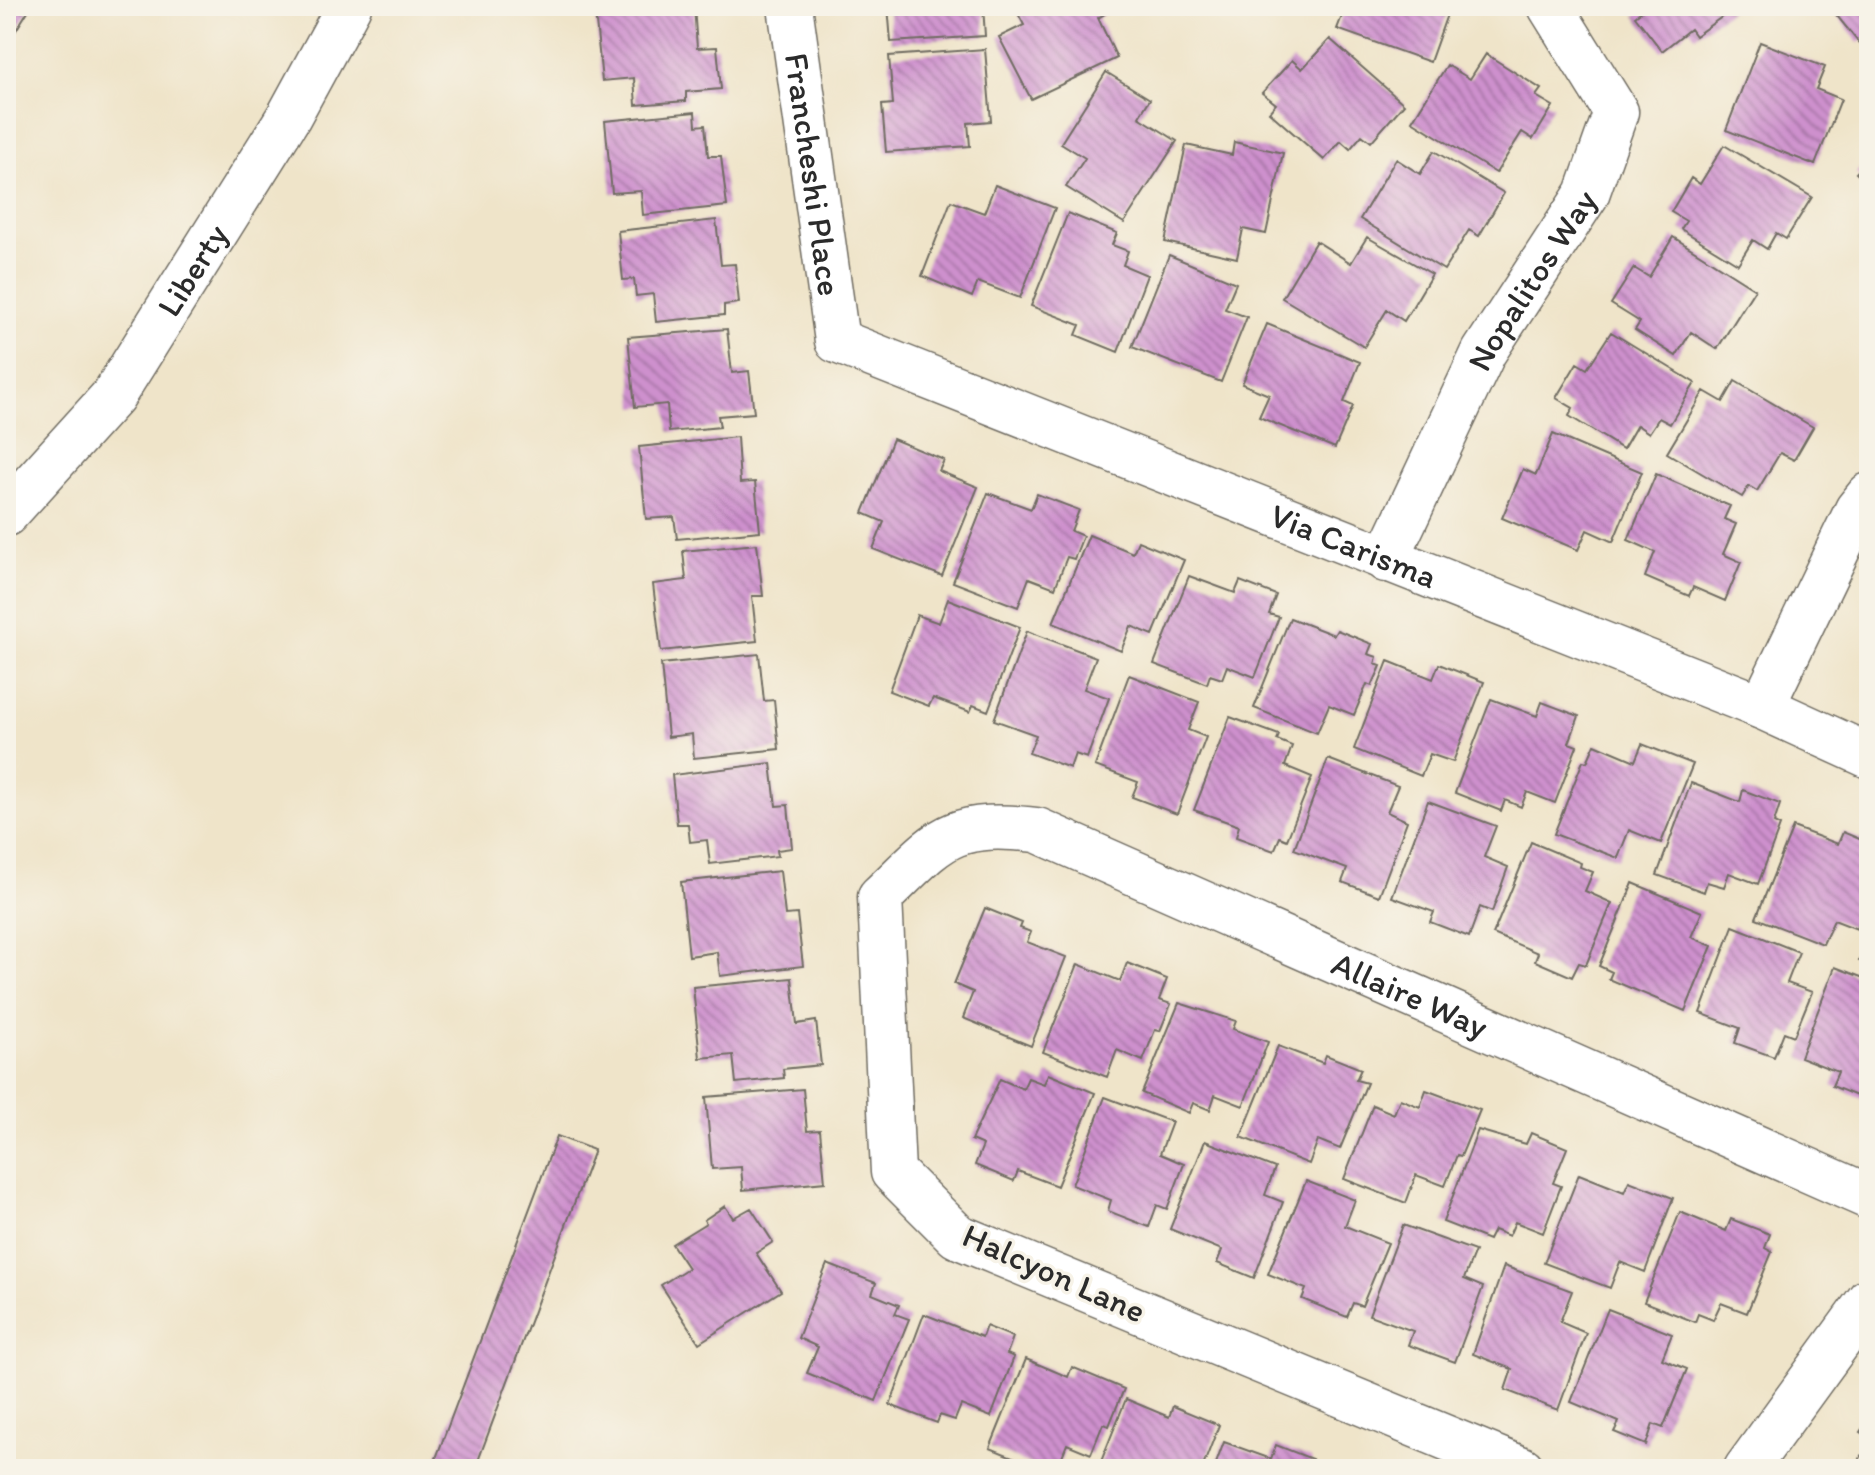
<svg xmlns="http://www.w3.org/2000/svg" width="1875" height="1475" font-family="Itim,sans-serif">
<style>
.building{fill:url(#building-back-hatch)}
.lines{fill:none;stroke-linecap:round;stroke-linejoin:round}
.minor-casing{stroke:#706c62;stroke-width:47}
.minor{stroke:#fff;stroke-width:44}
.labels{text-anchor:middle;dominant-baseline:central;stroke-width:7;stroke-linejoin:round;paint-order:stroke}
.street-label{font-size:34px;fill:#2b2b2b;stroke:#f7f3e8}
</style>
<defs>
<pattern id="building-back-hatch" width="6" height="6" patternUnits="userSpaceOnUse" patternTransform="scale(2)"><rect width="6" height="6" fill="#ce90cd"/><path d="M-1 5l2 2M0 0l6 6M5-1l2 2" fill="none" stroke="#a776a7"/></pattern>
</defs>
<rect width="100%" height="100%" fill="#f7f3e8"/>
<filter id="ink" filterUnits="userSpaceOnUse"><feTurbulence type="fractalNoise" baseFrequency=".0125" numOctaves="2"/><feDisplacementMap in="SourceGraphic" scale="16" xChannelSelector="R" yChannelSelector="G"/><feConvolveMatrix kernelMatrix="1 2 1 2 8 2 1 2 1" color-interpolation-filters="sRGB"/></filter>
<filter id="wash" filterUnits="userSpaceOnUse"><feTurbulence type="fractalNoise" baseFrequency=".006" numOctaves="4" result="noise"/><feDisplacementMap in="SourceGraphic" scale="32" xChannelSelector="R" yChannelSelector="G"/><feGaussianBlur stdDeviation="1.8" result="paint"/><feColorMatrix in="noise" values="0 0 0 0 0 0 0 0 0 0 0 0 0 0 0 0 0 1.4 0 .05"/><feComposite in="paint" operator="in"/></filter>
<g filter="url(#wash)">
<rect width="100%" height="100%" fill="#efe4c9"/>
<g id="blocks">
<!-- building -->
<path class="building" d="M6 6H31L10 40 14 43 6 57Z
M664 6H694L697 48 717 47 721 89 686 92V101L636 105 634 78 602 81 595 12Z
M888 6H983L985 36 891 42Z
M1014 6H1105L1108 12 1098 18 1117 58 1031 99 999 37 1024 25Z
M1346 6H1450L1430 62 1337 29Z
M1649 6H1731L1733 9 1695 36 1690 29 1662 51 1635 16Z
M1839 6H1869V35L1859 43 1833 11Z
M1330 39 1404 104 1371 142 1362 135 1350 149 1341 141 1324 160 1269 112 1276 104 1262 93 1292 60 1302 69Z
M1760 42 1825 67 1816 89 1841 99 1815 165 1726 130Z
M985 49 991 121 968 123 970 146 886 152 882 105 893 104 889 56Z
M1486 54 1541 89 1536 96 1553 106 1533 139 1522 132 1496 173 1412 121 1447 65 1470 79Z
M1106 72 1150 99 1139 117 1177 141 1124 223 1066 187 1085 158 1061 143Z
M695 112 696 126 705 125 708 156H721L727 206 643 215 641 191 612 193 605 121Z
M1234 142 1283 153 1266 234 1243 229 1237 258 1165 242 1186 145 1232 155Z
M1724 145 1812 197 1786 239 1776 233 1767 249 1753 240 1738 264 1681 229 1686 221 1671 212 1691 178 1700 184Z
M1434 151 1504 193 1479 236 1469 230 1444 270 1360 219 1396 159 1420 174Z
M1869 159V185L1856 173Z
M995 185 1055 208 1020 298 978 282 972 297 922 276 951 201 984 213Z
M1068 213 1117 233 1112 245 1128 251 1123 265 1147 275 1118 352 1076 335 1080 325 1031 306Z
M716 220 721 265 735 264 739 303 724 305V315L656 322 653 294 636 296 634 279 623 280 618 231Z
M1367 237 1432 274 1404 321 1387 310 1364 347 1282 298 1316 241 1351 263Z
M1673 237 1755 289 1717 349 1691 332 1676 356 1635 330 1640 322 1611 304 1634 268 1649 277Z
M1169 255 1236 283 1225 309 1247 317 1221 382 1132 347Z
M1267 324 1360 362 1344 402 1353 406 1335 448 1259 417 1269 395 1242 384Z
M727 329 732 373 749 371 754 413 718 416 720 427 669 432 667 404 635 407 628 337Z
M1611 332 1695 383 1670 424 1659 418 1649 433 1637 425 1623 449 1569 416 1573 408 1556 398 1577 363 1587 369Z
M1735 381 1813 427 1794 460 1780 453 1757 491 1749 486 1742 497 1667 453 1704 391 1723 402Z
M1553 434 1642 472 1613 542 1587 530 1578 550 1502 518 1523 469 1536 475Z
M737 437 740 483 755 482 760 531 677 539 674 517 646 519 639 447Z
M893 439 944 460 939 471 978 487 942 576 873 549 884 522 863 513Z
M1656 474 1730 506 1724 519 1736 524 1723 554 1741 562 1725 601 1693 587 1689 596 1645 577 1655 552 1628 540Z
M988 493 1031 509 1037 494 1079 510 1071 531 1083 536 1074 559 1067 557 1055 588 1029 578 1018 607 953 582Z
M1089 535 1133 553 1138 541 1184 560 1153 635 1131 626 1121 651 1053 623Z
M757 544 763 596H752L757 641 661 651 653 584 686 580 683 551Z
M1189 576 1235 593 1240 581 1276 595 1269 614 1279 617 1255 677 1227 666 1222 679 1210 675 1207 684 1154 664Z
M948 599 1020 627 988 711 973 705 970 712 933 698 929 706 889 691 917 615 939 623Z
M1290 618 1334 635 1337 630 1372 644 1368 654 1377 657 1375 664 1381 666 1372 686 1367 684 1354 715 1329 705 1317 733 1254 708Z
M1027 631 1096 657 1084 689 1109 698 1087 758 1075 754 1070 768 1029 753 1036 735 994 720Z
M759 654 764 701 774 700 779 749 694 758 692 734 668 737 661 664Z
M1388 661 1433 679 1439 664 1484 682 1453 762 1430 754 1421 776 1354 749Z
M1129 675 1199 702 1188 730 1206 737 1177 814 1132 797 1138 782 1095 766Z
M1491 699 1537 716 1542 702 1579 716 1569 743 1577 746 1555 803 1527 792 1521 807 1505 800 1501 811 1455 793Z
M1230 717 1279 735 1277 740 1292 746 1285 766 1312 777 1287 840 1280 837 1274 851 1236 837 1239 826 1194 810Z
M1595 744 1635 761 1642 744 1693 764 1661 843 1629 830 1618 858 1554 834 1583 761 1587 762Z
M1328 759 1398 786 1387 812 1407 821 1379 896 1342 882 1347 869 1294 849Z
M771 763 776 806 788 805 792 848 777 850 778 856 710 864 707 840 690 842 688 824H677L672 775Z
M1691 783 1740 802 1743 790 1780 804 1774 823 1780 826 1758 884 1729 873 1724 887 1707 882 1704 892 1657 875Z
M1428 801 1496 826 1484 857 1508 867 1492 912 1480 907 1469 937 1430 922 1434 912 1392 897Z
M1793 827 1838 844 1843 832 1869 843V901L1857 929 1834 920 1823 944 1756 918Z
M1531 842 1581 863 1580 867 1593 872 1585 891 1612 903 1586 965 1579 963 1572 977 1535 961 1538 953 1493 934Z
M780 871 785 915 797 914 803 966 720 976 717 952 689 956 681 882Z
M1633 883 1702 912 1691 937 1712 946 1685 1011 1609 979 1612 972 1599 966Z
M985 908 1022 923 1020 928 1031 932 1027 942 1066 957 1031 1046 963 1018 973 992 954 984Z
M1733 926 1799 952 1787 983 1812 992 1794 1036 1784 1032 1774 1057 1735 1043 1740 1028 1700 1013Z
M1869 937V965L1859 961Z
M1127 963 1167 979 1159 1000 1171 1004 1160 1031 1155 1030 1143 1061 1117 1050 1107 1077 1043 1052 1078 964 1120 981Z
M1835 967 1869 980V1101L1832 1086 1838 1072 1800 1057Z
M792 978 797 1024 816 1021 821 1065 783 1069 784 1078 736 1083 733 1055 700 1058 693 987Z
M1179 1003 1236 1021 1233 1029 1268 1042 1243 1106 1215 1095 1210 1110 1193 1103 1189 1113 1142 1093Z
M1278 1046 1323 1063 1326 1055 1361 1069 1356 1080 1367 1083 1340 1149 1318 1140 1309 1164 1241 1137Z
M1048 1074 1095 1093 1057 1186 1018 1171 1014 1181 975 1165 983 1145 971 1140 1000 1079 1023 1089 1028 1078 1044 1084Z
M803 1089 807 1131 820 1130 825 1182 743 1190 741 1167 712 1169 706 1097Z
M1426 1090 1480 1110 1461 1156 1457 1155 1445 1186 1416 1175 1406 1203 1344 1179 1373 1105 1394 1114 1400 1099 1420 1107Z
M1105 1097 1172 1122 1160 1154 1184 1164 1167 1209 1157 1205 1149 1227 1108 1211 1111 1200 1072 1185Z
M1478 1130 1526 1144 1531 1133 1567 1148 1553 1183 1561 1186 1543 1233 1515 1222 1509 1236 1494 1230 1489 1240 1443 1222Z
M557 1136 594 1150 475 1469H432Z
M1205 1141 1275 1168 1265 1195 1283 1202 1254 1278 1217 1263 1222 1250 1170 1229Z
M1579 1174 1624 1192 1629 1181 1673 1198 1645 1272 1620 1262 1610 1288 1544 1263Z
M1306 1181 1355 1200 1345 1226 1388 1243 1362 1306 1353 1303 1347 1317 1302 1299 1306 1289 1268 1274Z
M725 1206 733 1218 751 1208 773 1242 756 1253 781 1291 699 1343 661 1285 688 1268 672 1244 706 1223 704 1220Z
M1680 1212 1726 1231 1731 1219 1770 1234 1765 1248 1772 1252 1747 1313 1721 1303 1713 1320 1698 1314 1695 1322 1644 1302Z
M1403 1225 1475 1251 1464 1279 1483 1287 1455 1362 1408 1345 1413 1331 1369 1315Z
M827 1264 876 1283 872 1294 899 1305 895 1314 909 1319 876 1401 807 1373 818 1347 798 1338Z
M1504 1266 1572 1291 1560 1322 1586 1333 1558 1410 1505 1390 1512 1369 1473 1354Z
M1608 1309 1672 1334 1662 1359 1687 1369 1663 1428 1653 1424 1646 1445 1614 1432 1619 1422 1571 1402Z
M924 1314 982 1337 986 1326 1013 1337 1007 1354 1014 1357 991 1417 961 1405 955 1420 940 1415 937 1423 890 1405Z
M1026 1359 1068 1377 1072 1367 1124 1389 1109 1426 1103 1424 1091 1454 1067 1444 1057 1469H1042L990 1448Z
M1126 1399 1169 1417 1173 1406 1219 1425 1202 1469H1098Z
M1869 1419V1438L1860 1432Z
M1224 1442 1271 1459 1276 1445 1312 1459 1308 1469H1214Z
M1869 1445V1469H1853Z"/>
</g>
</g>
<g filter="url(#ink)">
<use href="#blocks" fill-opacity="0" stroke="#706c62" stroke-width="2"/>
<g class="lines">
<!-- minor casing -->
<g class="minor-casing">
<g id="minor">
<path id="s1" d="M790 6 837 341 1762 707 1869 756"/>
<path id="s2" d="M6 514 113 396 289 116 349 6"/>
<path id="s3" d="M1386 560 1484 352 1587 194 1616 112 1550 6"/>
<path d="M1762 707 1857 510 1869 495"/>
<path id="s4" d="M1522 1469 957 1236 893 1172 880 897C941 839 947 820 1037 830L1869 1197"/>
<path d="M1746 1469 1869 1300"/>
</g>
</g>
<!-- minor -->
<use href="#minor" class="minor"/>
</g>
</g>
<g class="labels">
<!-- street labels -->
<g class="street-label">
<text stroke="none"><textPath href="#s1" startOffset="170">Francheshi Place</textPath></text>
<text stroke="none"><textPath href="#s2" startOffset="308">Liberty</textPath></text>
<text stroke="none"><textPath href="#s3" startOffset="316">Nopalitos Way</textPath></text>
<text stroke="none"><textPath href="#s1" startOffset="894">Via Carisma</textPath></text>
<text stroke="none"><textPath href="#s4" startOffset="1566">Allaire Way</textPath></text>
<text transform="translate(1054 1273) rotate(24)">Halcyon Lane</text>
</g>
</g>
<!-- margin -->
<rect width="1875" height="1475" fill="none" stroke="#f7f3e8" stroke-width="32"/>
</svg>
